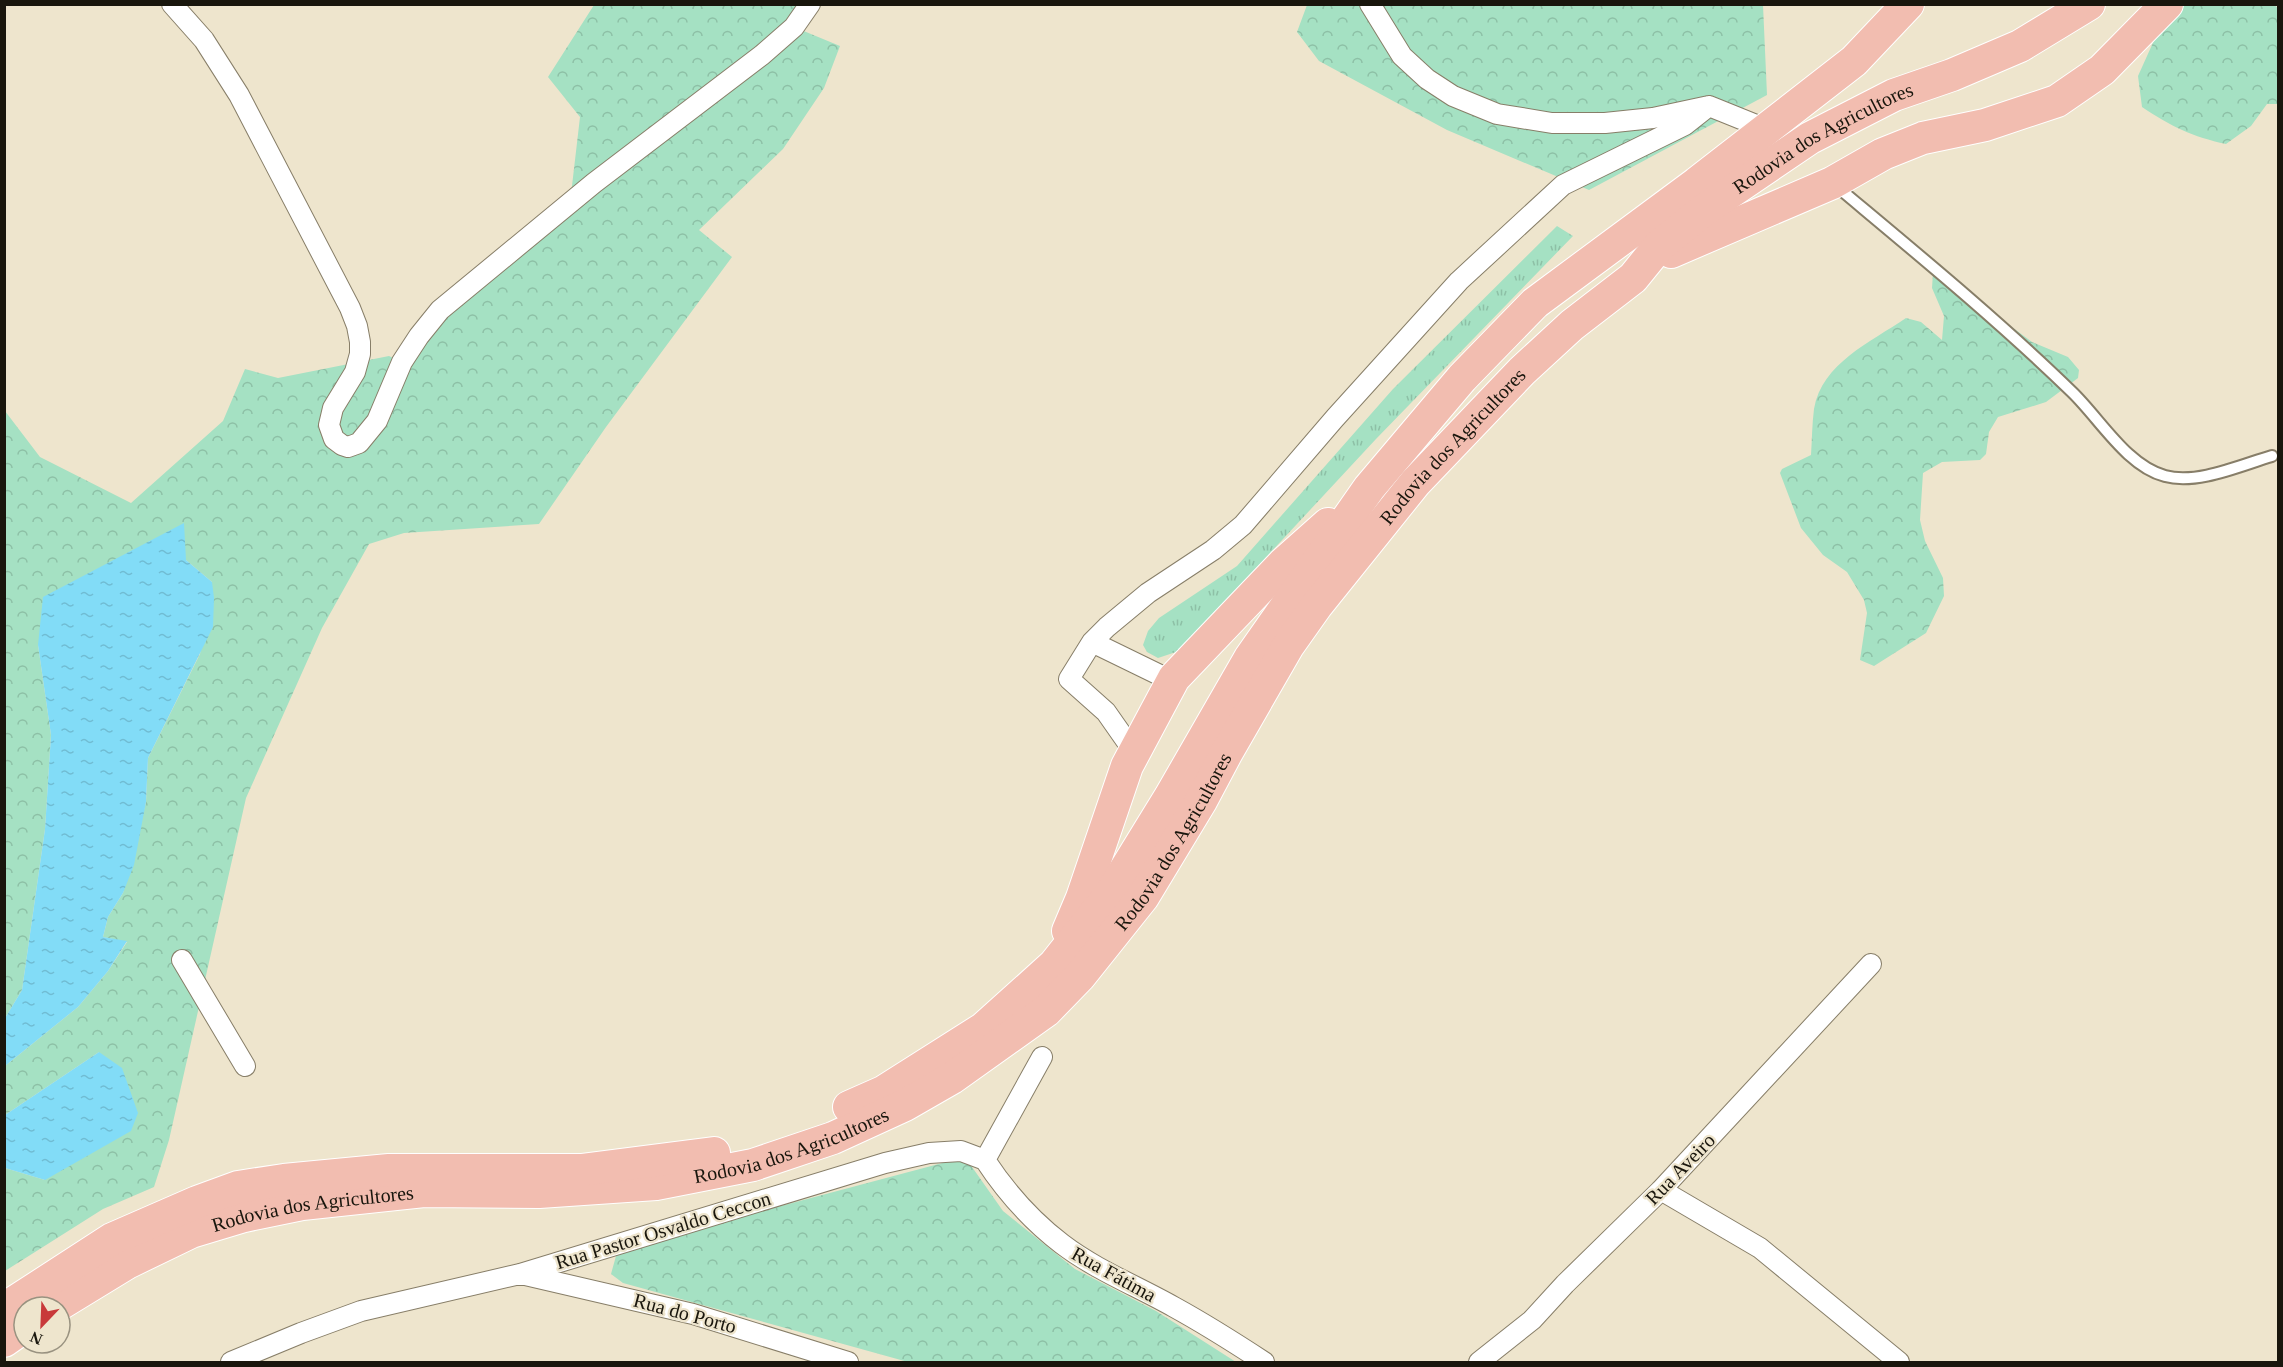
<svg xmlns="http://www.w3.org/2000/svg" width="2283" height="1367" font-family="'Times New Roman',serif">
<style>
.grass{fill:url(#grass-tufts)}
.forest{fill:url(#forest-crowns)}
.water{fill:url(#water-ripples)}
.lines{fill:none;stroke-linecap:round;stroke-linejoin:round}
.service-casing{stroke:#877e68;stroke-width:14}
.minor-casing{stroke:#877e68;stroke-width:22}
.primary-casing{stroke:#fff;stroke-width:34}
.service{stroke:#fff;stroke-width:10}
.minor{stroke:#fff;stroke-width:20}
.primary{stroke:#f2bdb0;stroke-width:32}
.labels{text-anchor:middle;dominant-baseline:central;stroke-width:4.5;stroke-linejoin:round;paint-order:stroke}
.street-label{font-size:20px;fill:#19160d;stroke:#eee5cd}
</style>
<defs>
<pattern id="grass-tufts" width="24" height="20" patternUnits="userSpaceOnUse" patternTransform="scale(1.5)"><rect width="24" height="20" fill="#a5e1c3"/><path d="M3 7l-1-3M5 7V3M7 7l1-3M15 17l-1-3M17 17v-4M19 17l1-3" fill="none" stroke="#8dc0a6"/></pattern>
<pattern id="forest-crowns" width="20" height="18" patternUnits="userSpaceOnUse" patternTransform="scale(1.5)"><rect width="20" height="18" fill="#a5e1c3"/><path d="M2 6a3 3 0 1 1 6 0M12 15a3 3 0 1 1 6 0" fill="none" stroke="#8dc0a6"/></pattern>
<pattern id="water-ripples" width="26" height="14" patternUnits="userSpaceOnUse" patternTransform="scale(1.5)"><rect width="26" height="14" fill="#82dcf7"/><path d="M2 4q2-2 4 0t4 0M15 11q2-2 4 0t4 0" fill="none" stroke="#70bcd3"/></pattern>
</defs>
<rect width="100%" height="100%" fill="#eee5cd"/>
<!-- grass -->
<path class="grass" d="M1557 226 1573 236 1376 439 1179 651 1158 658 1147 652 1143 645 1148 631 1159 618 1237 566 1393 389Z"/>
<!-- forest -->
<path class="forest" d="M2273 4 2278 8V104H2267L2251 126 2226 144C2193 137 2170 126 2142 107L2138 76 2170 5Z
M594 5H810L794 27 840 46 824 88 783 149 699 230 732 257 606 427 539 524 404 533 369 544 322 628 246 798 169 1140 154 1187 103 1209 5 1271V1168L45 1180 99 1052 5 1115V1066L78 1007 108 971 127 942 103 937 108 917 123 893 146 802 148 758 200 654 212 582 186 560 38 645 51 735 45 829 22 990 5 1018V411L40 457 131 503 223 421 245 369 278 378 389 356 402 362 419 336 570 203 580 117 548 77Z
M1307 5H1763L1767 95 1589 190 1447 130 1319 61 1297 32Z
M1933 273 1951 282 2032 342 2068 357 2079 370 2078 378 2046 402 1998 417 1989 432 1986 454 1980 460 1942 462 1923 473 1920 520 1925 541 1943 578 1944 596 1926 633 1874 666 1860 660 1867 613 1864 600 1847 572 1823 555 1801 528 1780 473 1782 469 1811 455C1812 440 1812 424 1814 409 1822 363 1871 342 1906 318L1921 322 1942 340 1944 316 1932 288Z
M965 1157 1003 1211 1075 1269 1156 1311 1236 1362H908L623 1283 611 1274 616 1256 690 1230Z"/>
<!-- water -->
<path class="water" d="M184 523 186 560 212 582 214 598 213 627 148 758 146 802 134 865 123 893 108 917 103 937 127 941 108 971 78 1007 5 1066V1018L22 990 45 829 51 735 38 645 43 597Z
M99 1052 122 1068 138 1113 131 1131 45 1180 5 1168V1115Z"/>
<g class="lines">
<!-- service casing -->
<g class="service-casing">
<path id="service" d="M1835 185C1915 252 1997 319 2072 392 2100 419 2127 466 2165 476 2197 485 2241 465 2272 456"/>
</g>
<!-- minor casing -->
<g class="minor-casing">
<path id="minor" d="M172 4 204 40 239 95 350 308 357 326 360 342V354L355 372 333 408 329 425 334 439 342 445 348 447 359 443 377 421 402 362 419 336 440 310 594 183 762 55 794 27 810 4
M1370 4 1402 56 1427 79 1453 96 1497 114 1552 123H1605L1653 118 1709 106 1766 129
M1092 642 1172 681
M1134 752 1106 712 1069 679 1092 642 1107 627 1148 593 1213 550 1243 525 1335 418 1459 281 1563 185 1685 125 1709 106
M182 960 245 1066
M985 1160C1006 1192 1032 1221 1062 1244 1096 1270 1137 1286 1174 1307 1205 1324 1235 1343 1264 1362
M1661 1190 1760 1248 1899 1362
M521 1274 693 1314 848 1362
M231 1362 301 1333 361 1311 520 1274 885 1163 929 1153 961 1151 985 1160 1042 1057
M1479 1362 1532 1320 1565 1284 1661 1190 1871 964"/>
</g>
<!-- primary casing -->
<g class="primary-casing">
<g id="primary">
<path d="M1671 252 1832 183 1883 154 1923 138 1985 125 2057 101 2102 70 2167 4"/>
<path d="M1068 931 1082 898 1127 766 1174 678 1283 564 1328 524"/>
<path d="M849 1107 883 1092 984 1028 1054 965 1111 893 1170 797 1250 658 1369 488 1462 378 1535 303 1697 183 1854 61 1908 4"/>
<path id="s1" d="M55 1307 127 1263 191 1232 244 1216 302 1204 424 1191 539 1192 656 1184 753 1165 833 1138 905 1105 952 1078 1046 1011 1080 976 1143 897 1201 801 1227 752 1288 646 1317 605 1415 483 1522 371 1572 325 1633 278 1659 246 1704 210 1810 138 1894 95 1952 75 2020 46 2089 4"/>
<path d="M4 1309 112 1239 197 1202 238 1187 284 1180 389 1170H581L714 1153"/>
<path d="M4 1341 24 1327"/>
</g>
</g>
<!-- service -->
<use href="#service" class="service"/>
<!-- minor -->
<use href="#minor" class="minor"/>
<!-- primary -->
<use href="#primary" class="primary"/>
</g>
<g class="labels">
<!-- street labels -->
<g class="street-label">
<text stroke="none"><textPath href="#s1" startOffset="2242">Rodovia dos Agricultores</textPath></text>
<text stroke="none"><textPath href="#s1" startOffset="1756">Rodovia dos Agricultores</textPath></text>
<text stroke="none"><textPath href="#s1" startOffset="1270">Rodovia dos Agricultores</textPath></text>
<text stroke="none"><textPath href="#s1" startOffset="766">Rodovia dos Agricultores</textPath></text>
<text transform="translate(1680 1169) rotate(-46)">Rua Aveiro</text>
<text stroke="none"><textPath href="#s1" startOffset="280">Rodovia dos Agricultores</textPath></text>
<text transform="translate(663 1230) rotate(-17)">Rua Pastor Osvaldo Ceccon</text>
<text transform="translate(1114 1274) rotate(29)">Rua Fátima</text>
<text transform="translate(685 1313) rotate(15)">Rua do Porto</text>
</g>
</g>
<!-- border -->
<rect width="2283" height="1367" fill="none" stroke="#19160d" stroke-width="12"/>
<!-- north arrow -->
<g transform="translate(42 1325) rotate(203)"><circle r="28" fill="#eee5cd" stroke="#999280" stroke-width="1.5"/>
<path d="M0-4.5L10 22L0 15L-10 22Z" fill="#c8393a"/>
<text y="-9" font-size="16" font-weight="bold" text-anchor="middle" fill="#19160d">N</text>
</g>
</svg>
